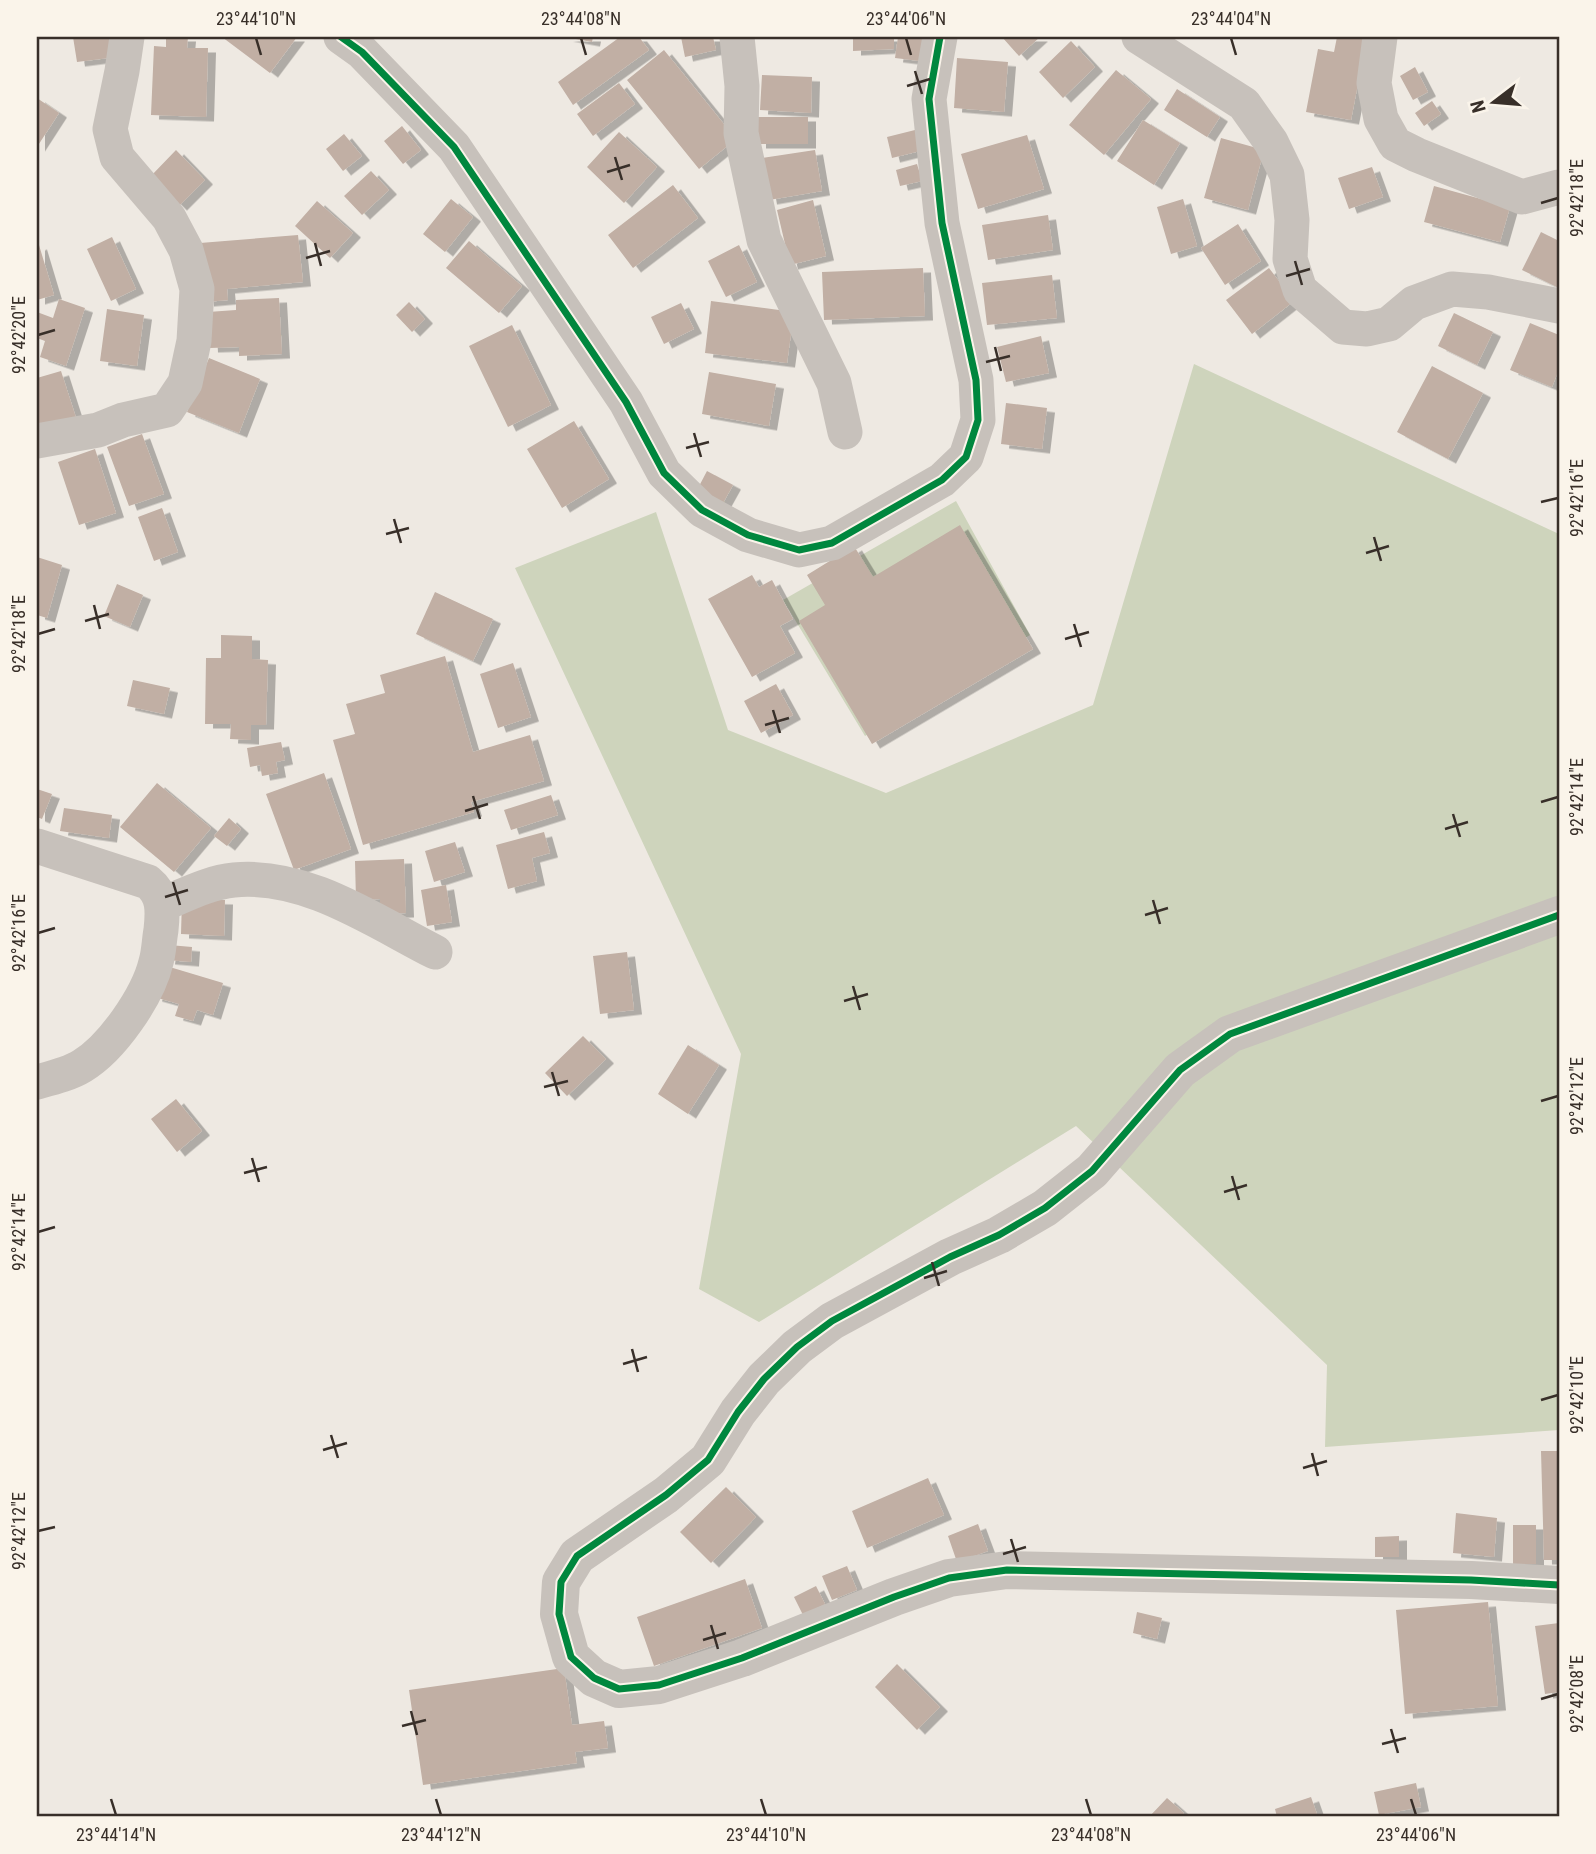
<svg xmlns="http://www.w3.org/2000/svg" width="1596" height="1854" font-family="'Roboto Condensed',sans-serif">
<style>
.green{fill:#ced4bc}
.building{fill:#c1afa4;filter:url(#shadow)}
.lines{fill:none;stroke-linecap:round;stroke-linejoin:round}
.minor{stroke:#c7c1bb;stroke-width:35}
.tertiary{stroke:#c7c1bb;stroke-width:38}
.cycleway-casing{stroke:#faf4ea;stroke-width:11}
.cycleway{stroke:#00873e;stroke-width:7}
.ticks{fill:none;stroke:#382f29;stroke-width:2.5}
.neatline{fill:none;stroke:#382f29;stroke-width:2.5}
.ticks-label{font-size:18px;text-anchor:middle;fill:#382f29}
</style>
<defs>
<filter id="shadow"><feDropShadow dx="8" dy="4.5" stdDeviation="0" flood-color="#0004"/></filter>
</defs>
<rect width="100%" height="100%" fill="#eee9e2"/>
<!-- green -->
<path class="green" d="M1194 364 1559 534V1430L1325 1447 1327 1365 1076 1126 759 1322 699 1289 741 1054 515 568 656 512 728 730 886 793 1093 705Z
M956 501 1030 635 865 736 783 600Z"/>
<!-- building -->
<path class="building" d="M73 37H113L116 57 77 62Z
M166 37H188L187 48H208L206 117 151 115 154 46 166 47Z
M222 37H297L270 73Z
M565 37H593L592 42Z
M620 37H639L649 50 573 105 558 82Z
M681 37H713L716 50 685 57Z
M853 37H894V49L853 51Z
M898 37H924L920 61 895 58Z
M1002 37H1040L1019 56Z
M1337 37H1367L1351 120 1306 112 1318 49 1334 52Z
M1071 41 1095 67 1063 98 1039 72Z
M664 50 736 139 699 169 627 80Z
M957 58 1008 62 1004 112 954 108Z
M1415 67 1428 92 1413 100 1400 76Z
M1116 70 1151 99 1104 155 1069 125Z
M762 75 812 77 811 113 760 110Z
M619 83 635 104 593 136 577 114Z
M1177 89 1220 117 1207 137 1164 110Z
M37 98 59 113 37 147Z
M1432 101 1441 114 1424 126 1415 113Z
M758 117H808V144H758Z
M1143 120 1180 143 1154 185 1117 161Z
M402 126 421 150 403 164 384 141Z
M915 130 920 151 892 158 887 137Z
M619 132 657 167 624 203 587 167Z
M344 134 362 156 343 171 326 149Z
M1027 135 1044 189 978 209 961 154Z
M1221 138 1264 150 1248 210 1204 198Z
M176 150 205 180 179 206 150 177Z
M815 150 822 191 769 200 762 158Z
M917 164 922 181 900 186 896 170Z
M1372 167 1383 197 1349 209 1338 178Z
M371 171 389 190 362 215 344 196Z
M673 185 698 218 633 268 608 235Z
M1434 186 1510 207 1500 242 1424 222Z
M451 199 473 217 445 252 423 234Z
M1183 199 1197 246 1171 254 1157 207Z
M813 200 826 256 790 265 777 210Z
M317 201 353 233 330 258 295 226Z
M1048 215 1053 250 988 260 982 225Z
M1238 224 1261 261 1225 285 1201 248Z
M1541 232 1559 241V288L1522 270Z
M298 235 303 282 227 289 228 300 206 302 200 243Z
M112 237 136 289 111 301 87 249Z
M469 241 522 286 499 313 446 268Z
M39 245 54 295 37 300V246Z
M739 245 757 282 726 297 708 261Z
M923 268 925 316 824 320 822 272Z
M1269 268 1294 301 1252 334 1226 300Z
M1052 275 1057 318 987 325 982 283Z
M279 298 282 354 239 356V347L210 348 208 312 236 310V300Z
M59 299 85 308 66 366 40 357 45 341 37 338V312L53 318Z
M711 301 794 312 787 363 705 353Z
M409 302 425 319 412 332 396 315Z
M681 303 694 329 664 344 651 317Z
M107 309 144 315 137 366 100 361Z
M1454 313 1493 332 1477 365 1438 346Z
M1530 323 1559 335V369L1552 387 1510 370Z
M512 325 551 405 508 427 469 346Z
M1041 336 1049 373 1006 382 997 347Z
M209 358 260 379 239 433 187 412Z
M1432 366 1483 393 1448 459 1397 432Z
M61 371 78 424 37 428V378Z
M709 372 776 384 769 426 702 414Z
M1006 403 1047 408 1042 449 1001 444Z
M574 421 609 479 562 508 527 449Z
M142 434 164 494 129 506 107 447Z
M95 449 116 513 79 525 58 462Z
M707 471 733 485 723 503 697 490Z
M162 508 178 552 154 561 138 517Z
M960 525 1033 649 872 744 799 621 825 605 807 575 854 546 873 577Z
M37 557 62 565 47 618 37 615Z
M752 575 759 587 772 580 793 619 780 626 795 653 752 677 708 599Z
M117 584 143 595 130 627 104 616Z
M435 592 493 619 473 661 416 634Z
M221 635 252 636V659L268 660 266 725H251V740L230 739 231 724H205L206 658H221Z
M445 656 473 752 530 735 544 781 471 802 474 812 363 845 333 740 355 734 346 704 385 693 380 675Z
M513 663 531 717 498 728 480 674Z
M133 680 170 688 164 714 127 706Z
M776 684 793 715 761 733 744 701Z
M281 742 285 760 276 762 278 773 262 776 260 765 250 767 247 748Z
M324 773 351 849 294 870 266 794Z
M157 783 211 828 174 872 120 827Z
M37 789 52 794 42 819 37 817Z
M551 795 558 815 511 830 504 810Z
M64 808 112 815 109 838 60 831Z
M229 818 241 829 227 846 214 836Z
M544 832 550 853 532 858 537 881 508 889 496 845Z
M455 842 465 872 434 882 425 851Z
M404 859 406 913 380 914V899L356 900 355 861Z
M446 885 452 922 427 926 421 890Z
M182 899 225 900 224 936 181 934Z
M169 945 192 947 191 962 167 960Z
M627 952 634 1010 600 1014 593 956Z
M163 965 223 983 213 1015 197 1010 193 1021 175 1016 179 1004 154 997Z
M583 1036 606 1059 567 1096 545 1073Z
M688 1045 719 1065 688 1114 658 1094Z
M176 1099 202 1131 177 1152 151 1119Z
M1541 1451H1559V1560H1544Z
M928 1478 944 1515 867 1548 852 1511Z
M726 1487 756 1517 711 1563 680 1532Z
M1456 1513 1497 1518 1494 1557 1453 1553Z
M978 1524 988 1551 957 1562 948 1536Z
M1513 1525H1536V1564H1513Z
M1399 1536V1557H1375V1537Z
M847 1566 857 1590 832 1600 822 1576Z
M745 1579 762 1628 654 1666 637 1617Z
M816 1586 825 1604 803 1615 794 1597Z
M1488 1602 1498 1706 1405 1714 1396 1610Z
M1137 1612 1162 1618 1157 1639 1133 1633Z
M1559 1623V1692L1545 1694 1535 1626Z
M897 1664 940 1707 917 1730 875 1687Z
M564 1668 572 1725 604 1721 608 1748 575 1752 577 1763 423 1785 409 1690Z
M1416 1783 1421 1807 1379 1815 1374 1792Z
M1311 1797 1318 1817H1277L1275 1809Z
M1167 1798 1184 1813 1180 1817H1149Z"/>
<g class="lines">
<!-- minor -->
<path class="minor" d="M341 37 362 52 454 147 626 402 664 473 702 510 748 535 799 550 832 543 942 480 966 457 978 420 976 380 942 223 929 99 940 37
M737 37 742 86 741 133 764 240 834 383 845 432
M1139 37 1244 104 1271 142 1287 175 1292 220 1290 259 1300 290 1343 327 1367 329 1389 324 1414 303 1452 289 1488 292 1559 306
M1380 37 1374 83 1381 119 1395 144 1417 155 1522 197 1559 187
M37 441 98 430 123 420 167 410 185 383 194 341 197 289 186 250 169 218 117 157 110 129 122 71 127 37
M37 846 148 882C164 895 163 911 161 930 159 941 159 952 156 962 148 996 112 1048 82 1066 69 1074 52 1078 37 1082
M163 904C185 895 210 882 234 880 306 873 374 921 435 952"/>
<!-- tertiary -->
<path class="tertiary" d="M1559 915 1230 1034 1180 1070 1092 1171 1045 1208 999 1235 950 1257 832 1321 797 1347 764 1379 738 1412 708 1460 666 1495 577 1556 561 1582 559 1614 571 1657 594 1678 619 1689 659 1685 742 1658 894 1597 949 1578 1007 1570 1471 1580 1559 1585"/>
<!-- cycleway casing -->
<g class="cycleway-casing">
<path id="cycleway" d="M341 37 362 52 454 147 626 402 664 473 702 510 748 535 799 550 832 543 942 480 966 457 978 420 976 380 942 223 929 99 940 37
M1559 915 1230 1034 1180 1070 1092 1171 1045 1208 999 1235 950 1257 832 1321 797 1347 764 1379 738 1412 708 1460 666 1495 577 1556 561 1582 559 1614 571 1657 594 1678 619 1689 659 1685 742 1658 894 1597 949 1578 1007 1570 1471 1580 1559 1585"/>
</g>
<!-- cycleway -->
<use href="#cycleway" class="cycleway"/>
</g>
<!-- ticks -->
<path class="ticks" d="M256 38 261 55M581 38 586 55M906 38 911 55M1231 38 1236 55M915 71 922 94M907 86 930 79M615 157 622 180M607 172 630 165M1541 203 1558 198M315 243 321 266M306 258 330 251M1295 261 1302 285M1286 276 1310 269M38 335 55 330M995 347 1001 371M986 362 1010 356M694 433 701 457M686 448 709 442M1541 502 1558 498M394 519 401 543M386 534 409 528M1374 537 1381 561M1366 553 1389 546M94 605 100 629M85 621 109 614M1074 624 1081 647M38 634 55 629M1065 639 1089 632M773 710 780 733M765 725 789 718M473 796 480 819M1541 802 1558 797M465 811 488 804M1453 814 1460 837M1445 829 1468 822M173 882 180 905M165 897 188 890M1153 900 1160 924M1145 915 1168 908M38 933 55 928M853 986 860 1010M844 1001 868 994M552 1072 559 1096M544 1087 568 1081M1541 1101 1558 1096M252 1158 259 1182M244 1173 267 1167M1232 1176 1239 1200M1224 1192 1247 1185M38 1232 55 1227M932 1262 939 1286M924 1278 947 1271M632 1349 638 1372M623 1364 647 1357M1541 1400 1558 1395M331 1435 338 1458M323 1450 347 1443M1312 1453 1318 1476M1303 1468 1327 1461M38 1531 55 1527M1011 1539 1018 1562M1003 1554 1026 1547M711 1625 718 1649M703 1640 726 1633M1541 1699 1558 1694M411 1711 417 1735M402 1726 426 1720M1391 1729 1398 1753M1382 1744 1406 1738M111 1799 116 1815M436 1799 441 1815M761 1799 766 1815M1086 1799 1091 1815M1411 1799 1416 1815"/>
<!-- border -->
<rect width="1596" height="1854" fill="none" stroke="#faf4ea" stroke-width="77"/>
<!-- north arrow -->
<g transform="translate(1494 102) rotate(254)" stroke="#faf4ea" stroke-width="5" paint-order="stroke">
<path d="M0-5L12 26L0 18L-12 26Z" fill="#382f29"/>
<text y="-10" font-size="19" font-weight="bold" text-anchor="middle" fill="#382f29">N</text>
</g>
<rect x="38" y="38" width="1520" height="1777" class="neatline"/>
<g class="ticks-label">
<text x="256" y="25">23°44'10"N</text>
<text x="581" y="25">23°44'08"N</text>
<text x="906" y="25">23°44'06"N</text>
<text x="1231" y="25">23°44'04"N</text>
<text transform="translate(1577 198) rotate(-90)" y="6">92°42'18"E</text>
<text transform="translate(19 335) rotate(-90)" y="6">92°42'20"E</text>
<text transform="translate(1577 498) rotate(-90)" y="6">92°42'16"E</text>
<text transform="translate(19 634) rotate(-90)" y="6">92°42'18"E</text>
<text transform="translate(1577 797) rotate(-90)" y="6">92°42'14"E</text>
<text transform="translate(19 933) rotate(-90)" y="6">92°42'16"E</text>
<text transform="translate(1577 1096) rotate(-90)" y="6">92°42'12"E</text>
<text transform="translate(19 1232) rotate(-90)" y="6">92°42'14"E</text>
<text transform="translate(1577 1395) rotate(-90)" y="6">92°42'10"E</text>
<text transform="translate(19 1531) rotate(-90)" y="6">92°42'12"E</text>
<text transform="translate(1577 1694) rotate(-90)" y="6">92°42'08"E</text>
<text x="116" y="1841">23°44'14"N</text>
<text x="441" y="1841">23°44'12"N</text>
<text x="766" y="1841">23°44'10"N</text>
<text x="1091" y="1841">23°44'08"N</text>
<text x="1416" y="1841">23°44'06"N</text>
</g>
</svg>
